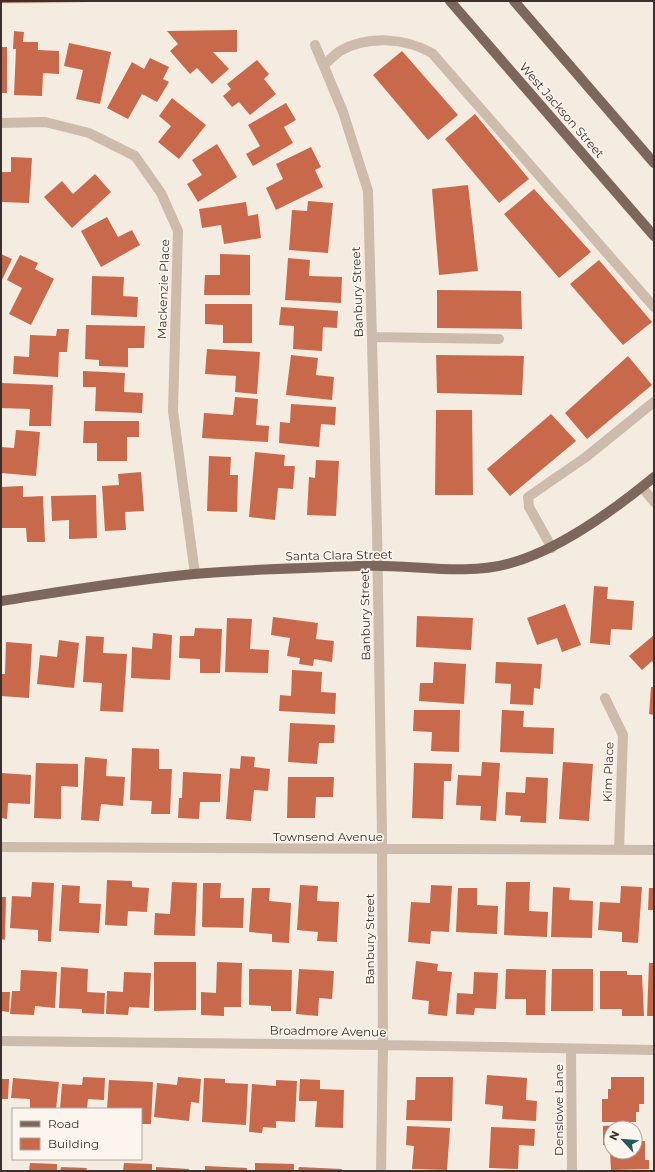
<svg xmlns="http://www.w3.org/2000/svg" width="655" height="1172" font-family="Montserrat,sans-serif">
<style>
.building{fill:#c8694b}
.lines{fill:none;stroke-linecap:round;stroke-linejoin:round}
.minor{stroke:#cdbbac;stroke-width:10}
.major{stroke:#7d675c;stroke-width:10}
.labels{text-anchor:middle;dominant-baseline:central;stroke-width:3.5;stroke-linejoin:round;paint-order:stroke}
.street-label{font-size:12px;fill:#3b302b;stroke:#fbf5ee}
</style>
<rect width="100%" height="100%" fill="#f4ebe1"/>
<!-- building -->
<path class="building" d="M1 1H90V2L1 3Z
M237 30V52H213L229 69 212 84 197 68 190 74 170 51 178 44 167 31Z
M14 31 24 32 23 42H38V50L59 51V74L43 73 42 96 14 95 16 49H13Z
M69 43 111 52 100 104 76 99 83 70 64 66Z
M1 47H7V93H1Z
M402 51 458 115 428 140 373 75Z
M150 58 169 67 163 79 169 82 157 102 142 94 128 119 107 108 132 62 144 69Z
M257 60 269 74 264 79 276 94 250 115 239 102 232 107 223 96 231 89 227 84Z
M172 98 206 125 179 159 158 142 171 126 159 116Z
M286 103 296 120 284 127 293 143 253 166 246 154 260 146 248 125Z
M475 114 529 179 499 203 445 139Z
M217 144 237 177 198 202 187 184 202 175 192 160Z
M311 147 321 167 315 170 323 187 276 210 266 188 283 179 276 164Z
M11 157 32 158 29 203 1 202V172H11Z
M95 174 111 192 72 228 44 197 62 181 73 194Z
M468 185 478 271 439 275 432 189Z
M534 189 591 252 559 278 504 214Z
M308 201 333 203 328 253 289 250 292 210 307 211Z
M246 202 248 216 258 214 261 238 224 244 221 225 202 228 199 209Z
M107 217 118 237 132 230 140 245 101 267 81 231Z
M1 254 12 259 1 282Z
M220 254 250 255V295H204L205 275H220Z
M20 255 38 263 35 269 54 279 31 325 9 314 22 288 7 280Z
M288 258 310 260 309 276 342 277 341 303 285 300Z
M599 260 652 322 623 345 570 284Z
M92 276 124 277 123 296 138 297 137 317 91 315Z
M437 290 521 291 522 329 437 328Z
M205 304H252V343H223V325L205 324Z
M281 307 338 311 337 328 323 327 322 351 293 349 294 326 279 325Z
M86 325 145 326 144 348H128V367L99 366V360L85 359Z
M57 329H69L67 352H59L58 377 13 374 14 356 29 357 30 335 56 336Z
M207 349 260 352 257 394 235 392 236 376 205 374Z
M291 355 318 358 316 375 334 377 332 400 286 395Z
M436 355 524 356 522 395 437 393Z
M628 356 652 385 587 439 565 413Z
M83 371 125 373 124 392 143 393 142 413 95 411 96 387H83Z
M1 383 53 385 51 426H29L30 409 1 408Z
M235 397 258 399 256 425 269 426 268 442 202 438 204 413 233 415Z
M291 404 336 407 335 425 321 424 319 447 279 443 280 422 290 423Z
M436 410H472L473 495H435Z
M551 414 576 441 510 496 487 469Z
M84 421H139V437H127V461H97V443H83Z
M16 430 40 432 36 476 1 473V447L14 448Z
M255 452 285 455 284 466H295L293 489 278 488 275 520 249 517Z
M209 456 231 457 230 475H238L237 512 207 511Z
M316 460 339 461 336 516 307 515 309 477 315 478Z
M141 472 144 511 125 512 126 530 105 531 102 486 119 485 118 474Z
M23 486V497L43 496 45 542H27L26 528H2L1 487Z
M96 495 97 538 69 539V520L52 521 51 496Z
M594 586 608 587 607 599 634 601 632 630 611 629 610 645 590 643Z
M565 604 581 645 562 652 557 638 537 645 527 618Z
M417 616 473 618 471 650 416 647Z
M273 617 318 623 316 639 334 641 332 662 314 659 313 666 299 664 300 658 287 656 290 638 271 635Z
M227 618 252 619 250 649 269 650 268 673 225 672Z
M195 628 222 629 220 673H200V659L179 658 180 636H194Z
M153 633 172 635 170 680 131 678 132 647 152 649Z
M654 635V664L652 661 642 670 629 656Z
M86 636 104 637 103 653 127 654 123 712 100 711 102 683 83 682Z
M59 640 79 643 74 688 37 684 40 655 57 657Z
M6 642 32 644 29 698 1 696V674H5Z
M434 662 466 664 464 704 419 701 420 683H433Z
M496 662 542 664 540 689 534 688 533 705 510 704 511 684 495 683Z
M292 670 322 672 321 692 336 693 335 714 279 711 280 695 291 696Z
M651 687H654V715L649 714Z
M414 710H460L459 752 431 751 432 732 413 731Z
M502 710 524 711 523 727 554 728 553 754 500 752Z
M290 723 335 725 334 743H319L317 764 288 762Z
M132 748 159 749V769H172L170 814H151L152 801 130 800Z
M241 756 255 757 254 767 270 769 268 791 254 790 251 821 226 819 230 768 240 769Z
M85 757 107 759 106 776 125 777 123 806 101 804 99 821 81 820Z
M482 762 500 763 496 821 480 820 481 806 456 805 458 775 481 776Z
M563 762 593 764 589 821 559 819Z
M36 763 78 764V787L61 786V819L34 818Z
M414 763 452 764 451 781H444L443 819 412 818Z
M183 772 221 774 220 802H200L199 819 178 818 179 798H182Z
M1 773 31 775 30 804 8 803 7 819 1 818Z
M288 777H334L333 797H316L315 818H287Z
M526 777 548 778 546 823 520 822 521 816 505 815 506 792 525 793Z
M107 880 132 881V887L149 888 147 912 128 911 127 926 105 925Z
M32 882 54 883 51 942 38 941V930L10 928 12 896 31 897Z
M172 882 197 883 195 936 154 935 155 913 170 914Z
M506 882H530L529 911 548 912 547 937 504 935Z
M203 883H221L220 898H244L243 928 202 927Z
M62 885 80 886 79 903 101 904 99 933 59 931Z
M300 885 318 886 317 901 339 902 337 942 317 941 318 932 297 930Z
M431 885 452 886 449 932 431 931 430 944 408 942 411 902 430 903Z
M621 886 642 887 638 943 622 942V932L598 930 600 902 620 903Z
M553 887 570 888 569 900 593 901 592 938 551 937Z
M252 888H270L269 901 291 903 289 943 272 942V934L249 932Z
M458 888H477V905L498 906 497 934 456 932Z
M649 888H654V910H648Z
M1 897H6L5 940 1 939Z
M416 961 438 964 437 971 452 972 447 1016 428 1014 429 1001 412 999Z
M154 962H196V1010L154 1011Z
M217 962 242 963 241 1007H224V1016L201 1015V992L216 993Z
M649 963H654V1016H647Z
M61 967 88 969 87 992 105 993 104 1014 82 1013V1009L59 1008Z
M249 969 292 970 291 1011H271V1006L249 1005Z
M299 969 334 971 332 999 319 998 318 1016 296 1014Z
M506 969 546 970 545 1015H526V999H505Z
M552 969H593V1011H551Z
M21 970 57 972 55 1008 35 1006 34 1015 10 1014 12 991H20Z
M600 971H627V975H642L644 1016H622V1009H600Z
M124 972 151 973 149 1008 129 1007 128 1015 106 1014 107 991 123 992Z
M474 972 498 973 496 1009 475 1008 474 1015 456 1014 457 993 473 994Z
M1 992H10L9 1012 1 1011Z
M487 1075 527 1078 526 1100 537 1101 536 1121 502 1119 503 1106 485 1104Z
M83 1077 105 1078 104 1100 88 1099 87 1109H60L62 1084 82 1085Z
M178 1077 201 1079 199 1103 191 1102 189 1121 154 1117 157 1083 177 1085Z
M416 1077H453L452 1121 406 1120 407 1100H415Z
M611 1077H644V1104H639V1112H636V1122H602V1099H608V1089H611Z
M13 1078 59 1082 56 1109H30V1099L11 1098Z
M204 1078 225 1079V1083L248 1084 246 1125 202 1122Z
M1 1079H9L8 1099H1Z
M300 1079 320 1080V1089L344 1090 343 1128 315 1127 317 1101H299Z
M109 1080 153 1082 151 1124H141V1109H107Z
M276 1080 297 1081 295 1122 276 1121V1128L263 1127 262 1133 249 1132 252 1084 276 1086Z
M623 1125V1128H611V1145H603V1126Z
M407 1126 450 1128 447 1170 412 1169 414 1146 406 1145Z
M491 1127 535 1129 534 1146 519 1145 518 1169 489 1168Z
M635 1141H645V1160H649V1169L611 1170 610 1152H635Z
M30 1163 57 1164V1171H29Z
M124 1163 152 1164V1171H123Z
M255 1163 294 1164V1171H255Z
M205 1166 247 1168V1171H205Z
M61 1167 87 1168 86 1171H60Z
M156 1167 189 1169V1171H156Z
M299 1167 342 1169V1171H298Z"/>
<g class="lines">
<!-- minor -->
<path class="minor" d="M315 45 343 112 368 191 377 529 382 835 383 1045 381 1171
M324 65C329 61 334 55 340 51 368 35 405 38 432 53L654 307
M1 123 45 122 89 133 135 156 161 193 178 231 173 411 195 574
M372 337 499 339
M642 487 654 502
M552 548 529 507 528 497 586 457 654 402
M605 698 623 735 619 850
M1 847 654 850
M1 1041 383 1045 654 1050
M571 1049 572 1171"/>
<!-- major -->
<path class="major" d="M450 1 654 236
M514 1 654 163
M1 601C65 591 129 580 194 574 249 569 304 568 358 566 409 563 462 577 511 563 561 549 614 510 654 477"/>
</g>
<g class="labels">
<!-- street labels -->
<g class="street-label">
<text transform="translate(562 110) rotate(49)">West Jackson Street</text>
<text transform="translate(163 289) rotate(-88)">Mackenzie Place</text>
<text transform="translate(357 292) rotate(-92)">Banbury Street</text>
<text transform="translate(339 555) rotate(-1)">Santa Clara Street</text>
<text transform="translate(365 615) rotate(-91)">Banbury Street</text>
<text transform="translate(608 772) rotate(-88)">Kim Place</text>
<text x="328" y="836">Townsend Avenue</text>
<text transform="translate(369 939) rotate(-90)">Banbury Street</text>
<text transform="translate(328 1031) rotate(1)">Broadmore Avenue</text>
<text transform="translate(558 1110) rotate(-90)">Denslowe Lane</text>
</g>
</g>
<!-- border -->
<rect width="655" height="1172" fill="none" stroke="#3b302b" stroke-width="4"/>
<!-- legend -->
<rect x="12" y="1108" width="130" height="52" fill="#fbf5ee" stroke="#aea6a0"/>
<rect x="20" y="1121" width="20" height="6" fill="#7d675c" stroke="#aea6a0"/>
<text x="48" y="1128" font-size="12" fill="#3b302b">Road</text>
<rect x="20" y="1138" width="20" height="12" fill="#c8694b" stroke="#aea6a0"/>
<text x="48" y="1148" font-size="12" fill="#3b302b">Building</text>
<!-- north arrow -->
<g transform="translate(623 1140) rotate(296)"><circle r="19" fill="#fbf5ee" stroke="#aea6a0"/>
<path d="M0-3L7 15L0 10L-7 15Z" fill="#1f5a5e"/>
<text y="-6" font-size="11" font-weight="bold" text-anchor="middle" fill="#3b302b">N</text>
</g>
</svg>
